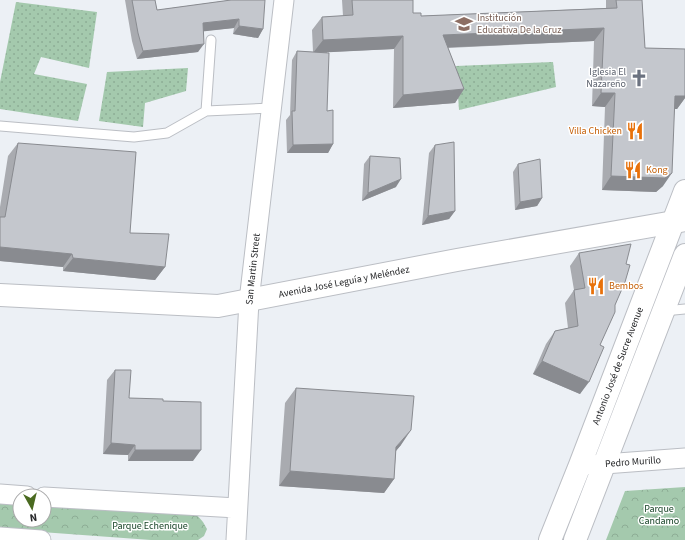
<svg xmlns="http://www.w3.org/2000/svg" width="685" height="540" font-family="'Source Sans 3',sans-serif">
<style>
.grass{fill:url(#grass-dots)}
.park{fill:url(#park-crowns)}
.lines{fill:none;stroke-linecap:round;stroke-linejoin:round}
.service-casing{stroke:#bbbec4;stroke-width:11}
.minor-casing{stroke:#bbbec4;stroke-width:21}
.tertiary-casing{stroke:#bbbec4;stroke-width:24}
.secondary-casing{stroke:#bbbec4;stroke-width:24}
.service{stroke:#fff;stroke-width:9}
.minor{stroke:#fff;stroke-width:19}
.tertiary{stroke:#fff;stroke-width:22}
.secondary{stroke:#fff;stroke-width:22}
.wall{fill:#a9abb0}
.shaded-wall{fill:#898b90}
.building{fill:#c4c7cd;stroke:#898b90}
.labels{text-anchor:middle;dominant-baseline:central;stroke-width:3;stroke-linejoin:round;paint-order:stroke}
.education-label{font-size:10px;fill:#785e54;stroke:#fff;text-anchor:start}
.worship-label{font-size:10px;fill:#5b616d;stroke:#fff;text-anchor:end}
.food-label{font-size:10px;fill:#c56008;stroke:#fff;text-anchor:start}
.street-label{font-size:10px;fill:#28292b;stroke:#fff}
.park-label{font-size:10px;fill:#144124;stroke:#fff}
</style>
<defs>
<pattern id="grass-dots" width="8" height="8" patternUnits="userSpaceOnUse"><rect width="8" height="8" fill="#a4c9ad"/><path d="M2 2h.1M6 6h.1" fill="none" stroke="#8dad95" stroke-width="1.8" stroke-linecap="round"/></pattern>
<pattern id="park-crowns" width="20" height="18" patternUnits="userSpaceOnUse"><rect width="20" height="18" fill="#a4c9ad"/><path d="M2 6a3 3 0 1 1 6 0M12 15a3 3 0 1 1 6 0" fill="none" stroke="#8dad95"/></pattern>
</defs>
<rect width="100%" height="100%" fill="#ecf0f5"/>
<!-- grass -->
<path class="grass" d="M16 2 97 12 89 68 41 57 34 74 87 84 78 121 0 109V82Z
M553 62 556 87 459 110 456 66Z
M188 68 186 91 145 103 143 127 99 121 107 72Z"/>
<!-- park -->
<path class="park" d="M685 487V540H606L625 491Z
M0 503 20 504V520H44V506L197 515 203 522 207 529 204 536 198 540H151L0 529Z"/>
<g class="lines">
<!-- service casing -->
<g class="service-casing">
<path id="service" d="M206 111 211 40
M0 126 134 137 167 133 206 111 272 108
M664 311 685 309"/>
</g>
<!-- minor casing -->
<g class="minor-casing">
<path id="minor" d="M591 465 685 458
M0 494 27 496
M44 497 237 508
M0 537 41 540
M236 540 249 301 284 0"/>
</g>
<!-- tertiary casing -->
<g class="tertiary-casing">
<path id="tertiary" d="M0 295 218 306 457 260 685 220"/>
</g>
<!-- secondary casing -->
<g class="secondary-casing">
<path id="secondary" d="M550 540 580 465 685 191
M575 540 685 255"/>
</g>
<!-- service -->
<use href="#service" class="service"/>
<!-- minor -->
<use href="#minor" class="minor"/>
<!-- tertiary -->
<use href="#tertiary" class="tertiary"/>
<!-- secondary -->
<use href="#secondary" class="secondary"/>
</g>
<!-- wall -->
<path class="wall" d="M125 0H155L157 10 231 0 263 29 258 38 233 34 234 28 203 31 198 52 137 59 132 41Z
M342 0H413V13L421 16 606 8V0H642L645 48 685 49V98L677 109H675L663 186 656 192 602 190 605 107 592 106 594 41 448 48 464 89 455 103 393 108 394 49 327 52V111L333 144 328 153H287L286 120 290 115 292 60 297 51 313 52 312 30 322 17 343 16Z
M18 143 130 233 165 267 155 280 63 271V267L0 261V207L8 156Z
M435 145 455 211 449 219 422 225 429 153Z
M370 156 396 187 362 201 364 164Z
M518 164 542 198 537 206 515 210 513 172Z
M579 253 626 264 615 305 600 345 580 394 533 374 546 344 555 331 568 328 565 303 574 290 570 266Z
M115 370 129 398 163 401 193 461H128V455L103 454 107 380Z
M296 388 401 445 396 451 394 479 384 493 279 486 285 403Z"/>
<!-- shaded-wall -->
<path class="shaded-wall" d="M239 19 234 28 198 32 203 23Z
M239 26 263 29 258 38 233 34Z
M604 28 594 41 434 48 443 35Z
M403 36 394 49 313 53 323 40Z
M204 44 198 52 137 59 143 51Z
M464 89 455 103 393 108 403 95Z
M601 93H615L605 107 592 106Z
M675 96H685V98L677 109H666Z
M333 144 328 153H287L293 145Z
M672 173 663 186 656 192 602 190 611 176Z
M401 179 396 187 362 201 368 193Z
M542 198 537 206 515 210 520 202Z
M455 211 449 219 422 225 428 216Z
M0 247 72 254 63 267 0 261Z
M73 258 165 267 155 280 63 271Z
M542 361 589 382 580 394 533 374Z
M411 430 401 445 386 462 396 447Z
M111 443 135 445 128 455 103 454Z
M135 450H201L193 461H128Z
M290 471 394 479 384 493 279 486Z"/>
<!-- building -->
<path class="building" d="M132 0H155L157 10 231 0H265L263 29 239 26V19L203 23 204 44 143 51 138 33Z
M352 0H413V13H421V16L617 8 616 0H642L645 48 685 49V96H675L672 173 665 178 611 176 615 93H601L604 28 443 35 464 89 403 95V36L323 40 322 17 353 15Z
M297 51 329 53 327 111 333 110V144L293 145 292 111H295Z
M454 142 455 211 428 216 435 145Z
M18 143 136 152 130 233 169 234 165 267 73 258 72 254 0 247V217H5Z
M370 156 400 158 401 179 368 193Z
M540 159 542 198 520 202 518 164Z
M631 244 626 264 630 265 625 282 615 305V312L600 345 604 347 589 382 542 361 555 331 578 326 574 290 585 288 579 253Z
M115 370H131L129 398 163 399V401L201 402V450H135V445L111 443Z
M296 388 414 396 411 430 396 447 394 479 290 471Z"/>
<!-- icons -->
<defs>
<g id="school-bare" transform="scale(1.38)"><path d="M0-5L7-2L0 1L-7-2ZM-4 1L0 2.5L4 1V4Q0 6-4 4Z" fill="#8d6e63" stroke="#fff" stroke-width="2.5" paint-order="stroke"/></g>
<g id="church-bare" transform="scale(1.38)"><path d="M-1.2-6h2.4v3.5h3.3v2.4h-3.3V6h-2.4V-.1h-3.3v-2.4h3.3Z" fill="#6b7280" stroke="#fff" stroke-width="2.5" paint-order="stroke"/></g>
<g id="restaurant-bare" transform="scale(1.38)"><path d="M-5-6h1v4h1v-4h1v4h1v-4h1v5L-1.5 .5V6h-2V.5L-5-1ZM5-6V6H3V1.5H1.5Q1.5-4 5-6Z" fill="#e8710a" stroke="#fff" stroke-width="2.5" paint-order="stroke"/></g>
</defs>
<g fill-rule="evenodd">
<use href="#school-bare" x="464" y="24"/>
<use href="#church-bare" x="639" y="78"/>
<use href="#restaurant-bare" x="635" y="131"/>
<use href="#restaurant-bare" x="633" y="170"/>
<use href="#restaurant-bare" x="596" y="286"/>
</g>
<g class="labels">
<!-- education labels -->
<g class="education-label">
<text x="477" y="18">Institución<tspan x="477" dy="12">Educativa De la Cruz</tspan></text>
</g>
<!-- worship labels -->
<g class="worship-label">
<text x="626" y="72">Iglesia El<tspan x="626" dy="12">Nazareño</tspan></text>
</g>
<!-- food labels -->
<g class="food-label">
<text x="622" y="131" text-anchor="end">Villa Chicken</text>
<text x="646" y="170">Kong</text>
<text x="609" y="286">Bembos</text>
</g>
<!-- street labels -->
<g class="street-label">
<text transform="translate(253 269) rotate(-84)">San Martin Street</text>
<text transform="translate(344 282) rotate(-11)">Avenida José Leguía y Meléndez</text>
<text transform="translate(618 366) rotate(-69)">Antonio José de Sucre Avenue</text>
<text transform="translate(633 462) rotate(-4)">Pedro Murillo</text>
</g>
<!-- park labels -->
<g class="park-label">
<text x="659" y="509">Parque<tspan x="659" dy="12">Candamo</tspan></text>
<text x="150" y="526">Parque Echenique</text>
</g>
</g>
<!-- north arrow -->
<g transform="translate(32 508) rotate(172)"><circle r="19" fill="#ffffff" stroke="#a9a9aa"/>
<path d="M0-3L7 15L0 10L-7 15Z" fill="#4a6a20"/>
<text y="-6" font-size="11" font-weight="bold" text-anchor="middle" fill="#28292b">N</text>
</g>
</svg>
